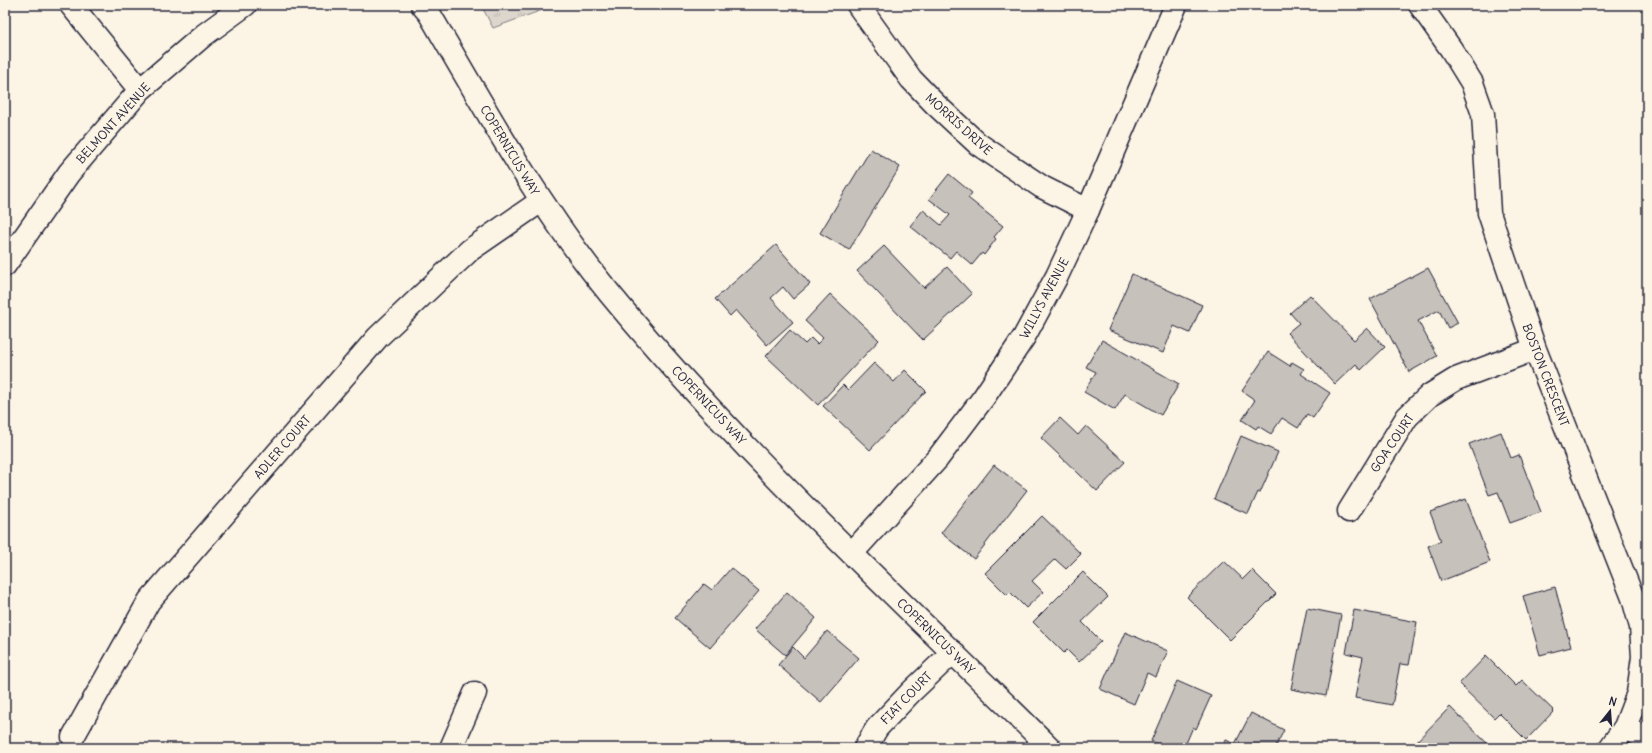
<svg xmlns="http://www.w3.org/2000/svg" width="1652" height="753" font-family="Delius,sans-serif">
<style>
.grass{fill:url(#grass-tufts);stroke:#7f7c84}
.building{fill:#c6c1bb;stroke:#22223b}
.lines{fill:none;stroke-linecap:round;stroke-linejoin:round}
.minor-casing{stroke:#22223b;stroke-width:25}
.tertiary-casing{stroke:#22223b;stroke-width:25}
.minor{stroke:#fcf5e5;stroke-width:22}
.tertiary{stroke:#fcf5e5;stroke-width:22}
.labels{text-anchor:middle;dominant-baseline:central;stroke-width:3.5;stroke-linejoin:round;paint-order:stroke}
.street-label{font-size:12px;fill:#22223b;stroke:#fcf5e5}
</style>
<defs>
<pattern id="grass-tufts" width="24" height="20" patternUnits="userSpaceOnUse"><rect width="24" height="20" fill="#dcd6cc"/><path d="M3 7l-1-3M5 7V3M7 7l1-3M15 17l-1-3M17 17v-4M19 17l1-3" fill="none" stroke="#bcb7b0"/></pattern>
</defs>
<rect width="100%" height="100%" fill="#fcf5e5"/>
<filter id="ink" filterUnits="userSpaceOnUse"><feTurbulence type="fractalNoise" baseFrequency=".025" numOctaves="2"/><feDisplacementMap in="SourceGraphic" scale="8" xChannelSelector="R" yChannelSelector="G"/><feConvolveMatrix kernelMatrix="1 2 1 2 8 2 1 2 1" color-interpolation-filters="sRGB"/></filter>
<g filter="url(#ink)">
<!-- grass -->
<path class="grass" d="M481 5H556L493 28Z"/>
<!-- building -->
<path class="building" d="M871 149 900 167 849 250 820 233Z
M949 174 972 193 968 198 1003 226 994 237 996 239 984 255 982 253 972 265 956 251 950 258 910 226 923 210 941 225 950 215 929 199Z
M776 245 810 284 793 299 783 287 771 298 793 322 767 345 736 310 730 316 715 299Z
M884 246 924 288 947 267 972 294 923 340 857 271Z
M1428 268 1458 323 1448 328 1439 310 1418 321 1437 356 1409 372 1370 299Z
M1132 274 1202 305 1190 333 1174 326 1163 353 1108 330Z
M830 294 879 340 818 405 766 356 790 330 805 344 811 338 817 344 823 338 805 321Z
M1310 295 1354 340 1367 328 1385 347 1361 370 1356 364 1335 384 1287 333 1299 323 1290 313Z
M1102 340 1179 384 1161 415 1125 394 1115 410 1084 392 1096 372 1086 367Z
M1268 352 1290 366 1292 362 1304 369 1301 374 1330 393 1313 418 1307 414 1298 428 1282 418 1271 434 1258 426 1256 429 1242 420 1255 400 1242 391Z
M874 363 894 382 905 370 926 391 870 450 823 406 843 385 848 390Z
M1060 418 1078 435 1086 426 1125 462 1097 491 1041 438Z
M1501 432 1511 458 1519 455 1541 512 1510 523 1498 492 1489 495 1469 444Z
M1241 436 1278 452 1260 493 1258 492 1248 514 1214 499Z
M994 465 1027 490 974 559 941 533Z
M1466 499 1490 562 1441 581 1428 546 1441 541 1430 512Z
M1042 516 1081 554 1066 569 1055 559 1032 581 1043 592 1026 608 1010 592 1007 595 985 573Z
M1224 561 1243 579 1252 570 1276 594 1230 640 1187 597Z
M731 568 759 591 710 648 675 618 704 584 712 590Z
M1083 572 1108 597 1082 622 1101 641 1079 662 1067 650 1064 653 1033 622Z
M1555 587 1571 647 1540 655 1523 596Z
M787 592 816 618 785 655 755 629Z
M1307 608 1341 615 1326 696 1291 689Z
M1354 610 1417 622 1409 665 1400 664 1392 705 1355 698 1363 657 1346 653Z
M827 631 859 658 821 702 778 665 793 647 804 658Z
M1125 632 1168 651 1156 677 1147 673 1134 704 1100 689Z
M1486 656 1516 686 1522 680 1554 711 1526 740 1499 713 1494 718 1459 684Z
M1177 681 1211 696 1196 729 1193 727 1184 748H1166L1151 741Z
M1450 707 1492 748H1410Z
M1251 713 1284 730 1275 748H1222L1226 740 1235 744Z"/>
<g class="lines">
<!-- minor casing -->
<g class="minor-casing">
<path id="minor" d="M71 5 140 90
M858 5 911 79 935 104 978 144 1042 187 1088 210
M1420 5 1451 49 1472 83 1483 114 1489 213 1535 349 1633 598 1641 627 1643 657 1638 693 1625 727 1610 748
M5 265 69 173 140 90 204 35 245 5
M1349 511 1407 417 1430 395 1456 379 1535 349
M1625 727 1647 740
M73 737 149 601 378 337 470 250 541 201
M451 748 475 693
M865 748 877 728 911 692 953 652"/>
</g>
<!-- tertiary casing -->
<g class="tertiary-casing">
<path id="tertiary" d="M422 5 429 13C485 109 539 207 610 294 744 457 901 600 1050 748
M852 553 938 458 984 397 1024 337 1057 276 1088 210 1176 5"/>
</g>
<!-- minor -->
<use href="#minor" class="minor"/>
<!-- tertiary -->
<use href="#tertiary" class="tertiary"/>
</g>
</g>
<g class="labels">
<!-- street labels -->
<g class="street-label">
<text transform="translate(113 123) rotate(-48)">BELMONT AVENUE</text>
<text transform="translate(959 124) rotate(42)">MORRIS DRIVE</text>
<text transform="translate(510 150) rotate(59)">COPERNICUS WAY</text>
<text transform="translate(1044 298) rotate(-62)">WILLYS AVENUE</text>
<text transform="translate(1546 375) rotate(69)">BOSTON CRESCENT</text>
<text transform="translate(709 405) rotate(47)">COPERNICUS WAY</text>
<text transform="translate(1392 443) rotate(-56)">GOA COURT</text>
<text transform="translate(282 447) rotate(-49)">ADLER COURT</text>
<text transform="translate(936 636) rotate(44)">COPERNICUS WAY</text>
<text transform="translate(906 698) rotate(-46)">FIAT COURT</text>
</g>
</g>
<!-- margin -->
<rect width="1652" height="753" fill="none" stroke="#fcf5e5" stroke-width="20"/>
<rect x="10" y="10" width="1632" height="733" fill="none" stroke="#22223b" stroke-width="1.5" filter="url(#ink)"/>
<!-- north arrow -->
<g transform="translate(1610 711) rotate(17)" stroke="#fcf5e5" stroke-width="3" paint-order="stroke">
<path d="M0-3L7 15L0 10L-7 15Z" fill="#22223b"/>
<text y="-6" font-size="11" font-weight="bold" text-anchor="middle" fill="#22223b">N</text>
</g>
</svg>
